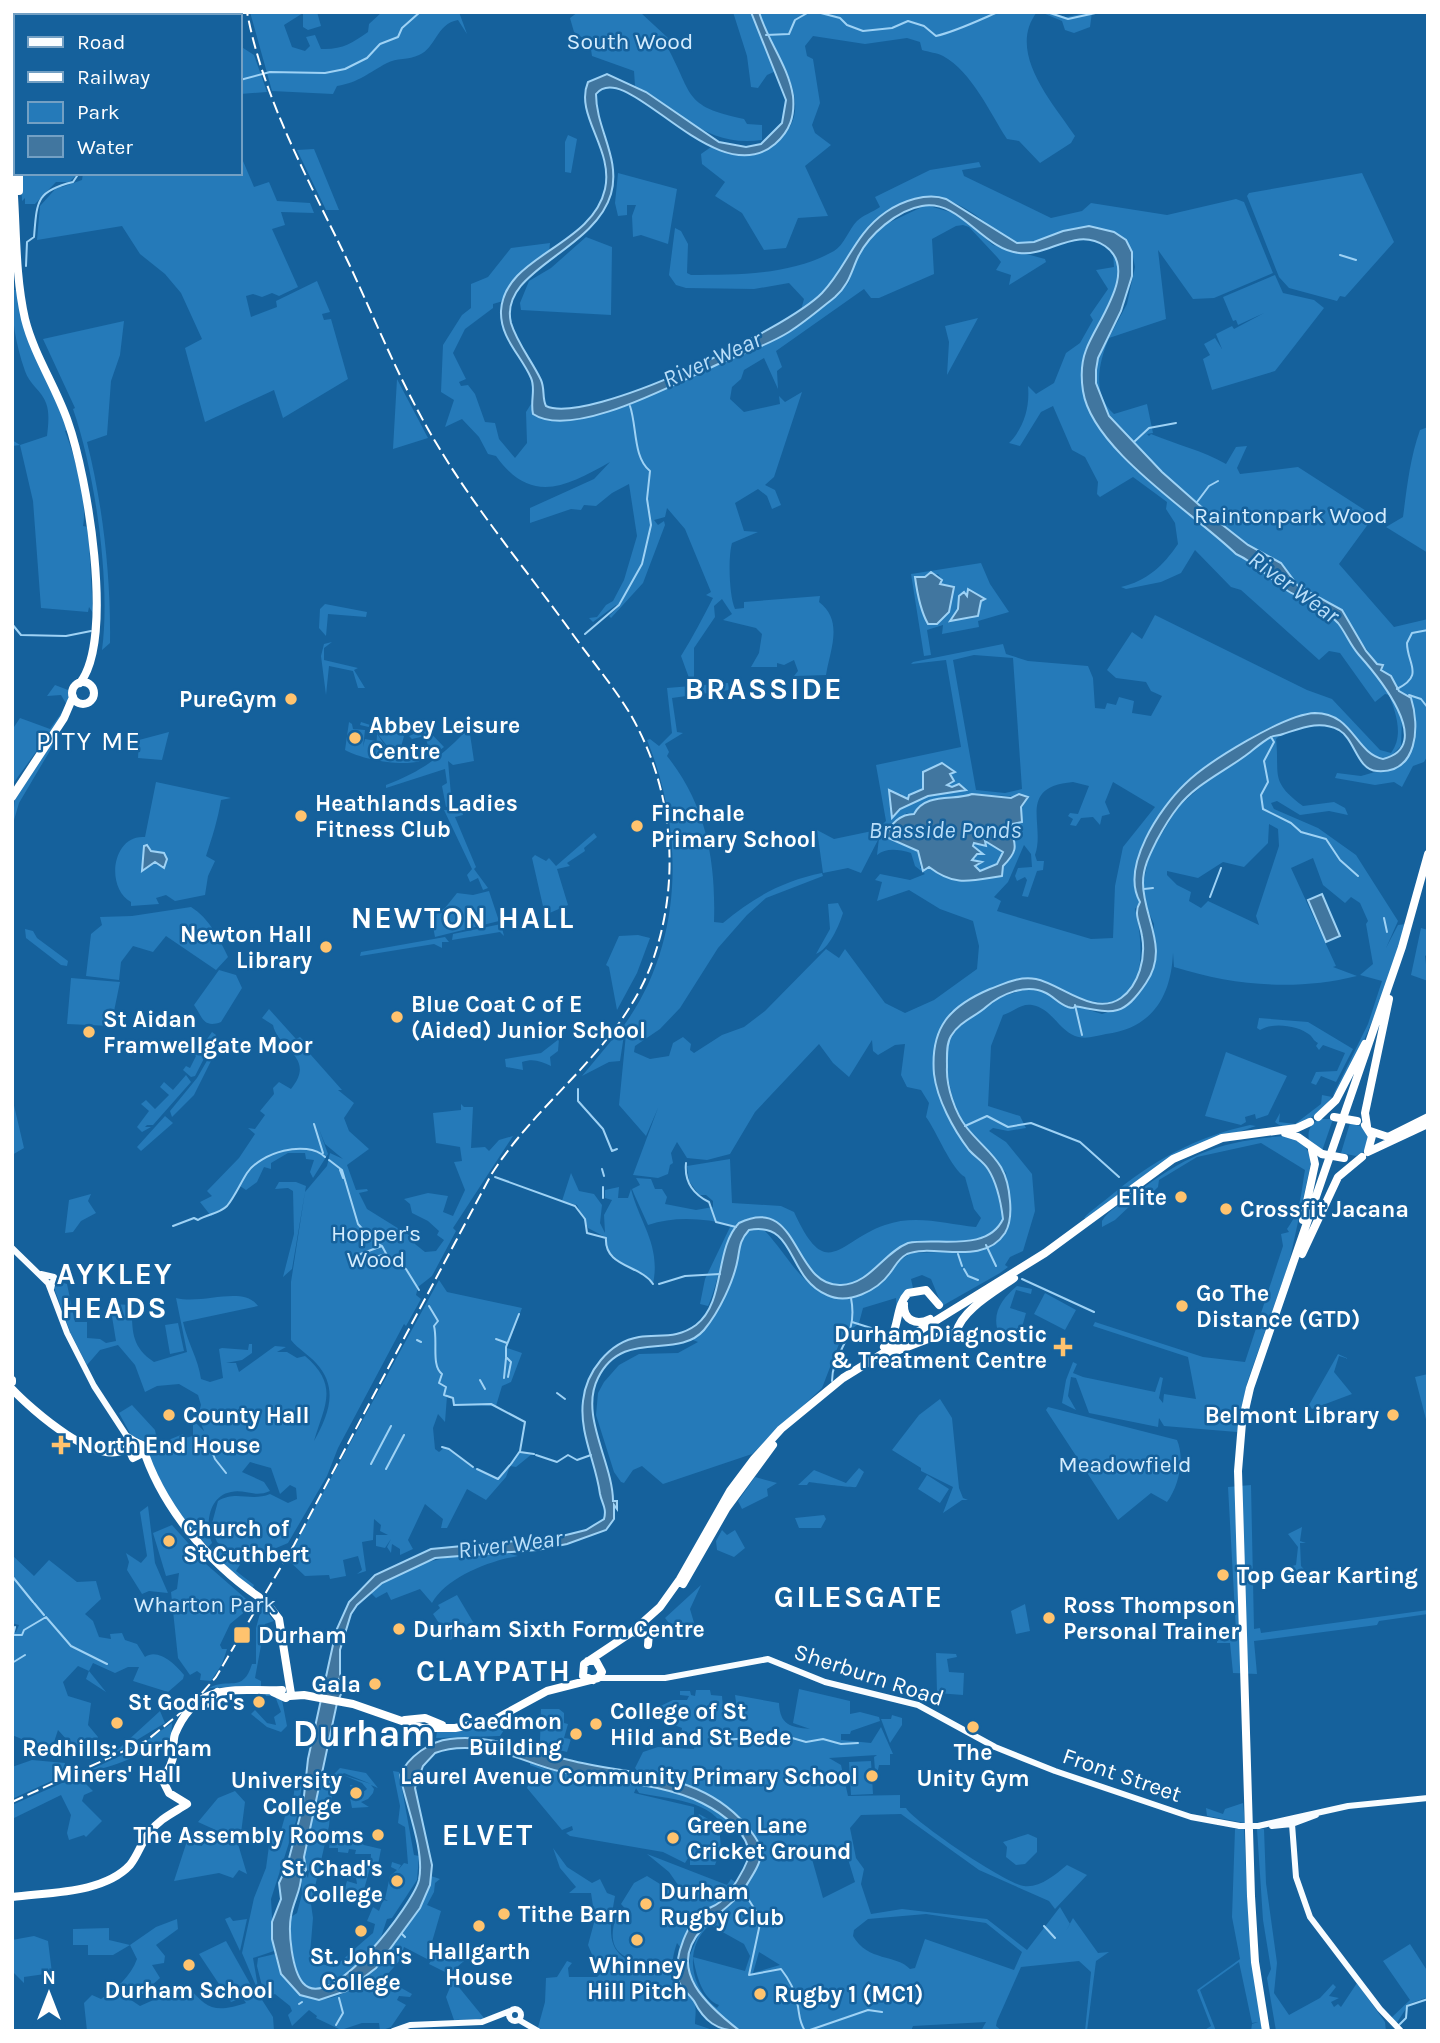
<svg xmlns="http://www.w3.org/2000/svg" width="1440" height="2043" font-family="Karla,sans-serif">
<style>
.green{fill:#257ab9;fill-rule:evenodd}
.water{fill:#41769f;stroke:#9ed2f5;stroke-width:2;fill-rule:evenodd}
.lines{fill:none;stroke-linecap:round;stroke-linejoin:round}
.stream{stroke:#9ed2f5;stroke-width:2}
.canal{stroke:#41769f;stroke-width:3.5}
.river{stroke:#41769f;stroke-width:4.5}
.major{stroke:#f8fcff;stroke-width:6}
.highway{stroke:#fff;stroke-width:8}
.rail{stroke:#fff;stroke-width:2;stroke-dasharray:12 5;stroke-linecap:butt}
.major-bridge{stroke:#f8fcff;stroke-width:6}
.highway-bridge{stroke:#fff;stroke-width:8}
.poi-dot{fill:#ffc36e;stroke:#15619c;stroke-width:2.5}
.labels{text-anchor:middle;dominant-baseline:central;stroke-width:5;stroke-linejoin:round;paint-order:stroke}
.park-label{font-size:23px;fill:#d4ecfd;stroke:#15619c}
.poi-label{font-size:23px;font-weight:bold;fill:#fff;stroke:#15619c;text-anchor:start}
.street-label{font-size:23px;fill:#fff;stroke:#15619c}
.water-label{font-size:24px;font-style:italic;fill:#b9def9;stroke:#15619c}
.quarter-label{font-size:26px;letter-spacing:2px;fill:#fff;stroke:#15619c}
.district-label{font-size:30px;font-weight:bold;letter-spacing:2px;fill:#fff;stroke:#15619c}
.town-label{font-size:37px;font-weight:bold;fill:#fff;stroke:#15619c}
</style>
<rect width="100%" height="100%" fill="#15619c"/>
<!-- green -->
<path class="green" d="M250 12H317L321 26 308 30 303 27V13L284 25 292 47 305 51 310 46 306 37 315 35 321 49C342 50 352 43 368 32L369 24 382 12H459L467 34 458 20C436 24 436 48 419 55 409 60 396 58 387 63 368 73 360 82 337 86L333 94 272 91Z
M578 12 641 13 668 38 665 43C694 94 681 106 744 119L747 124 762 125V140C704 148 681 109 635 86L634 71 592 56 590 43 574 32 570 18Z
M733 12H751L776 71 767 75 758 88 751 87 747 56Z
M759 12H1037C1006 52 1053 103 1075 136L1071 143 1040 163 1019 141 1007 139C990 113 972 72 943 56 938 53 928 52 922 50L920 42 907 38 865 44 813 36 805 46 807 56 813 59 820 103 812 125 815 133 831 145 805 166 828 216 798 218 786 248 764 250 742 213 715 196 725 182 702 164 701 154 711 147C733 156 759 162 776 142 781 137 788 131 791 125 808 91 769 44 759 12Z
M1048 12 1066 17 1092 12 1090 27 1074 33 1065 30 1062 21 1043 13Z
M240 46 254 55 267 92 240 94Z
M568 135 577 139 571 173 565 172V142Z
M314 149 339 210H326L297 150Z
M240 154 254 187 269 182 277 201 310 203 314 213 281 212 285 225 272 229 298 287 279 296 272 293 262 297 253 294 246 296 251 317 277 307 276 301 317 281 330 312 322 314 324 320 331 319 348 379 283 418 274 390 205 422 185 348 202 339 181 293 165 274 140 254 122 226 37 240 40 206 58 186 62 187 82 180 83 173H240Z
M979 162 981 167 962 170 964 176 1051 218 1082 211 1091 203 1167 215 1236 199 1244 202 1273 273 1214 298 1193 299 1158 250 1166 319 1109 338C1099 362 1091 393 1114 414L1147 404 1153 433 1147 434 1149 436 1151 434C1177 445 1202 450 1226 464L1236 447 1247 446 1237 468 1240 474 1298 467 1374 516 1339 564 1394 627 1428 619V755L1424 762 1413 766 1402 787 1394 782 1375 785 1335 778 1337 773 1361 776 1403 764 1414 713 1408 695 1399 691 1392 677 1381 670 1337 607 1323 602 1298 586 1275 559 1248 545 1215 519 1162 472 1109 416 1096 383 1098 358 1127 304 1135 267 1132 252 1080 227C1062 231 1038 248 1018 243 1004 239 993 228 982 220 946 191 918 192 880 217 856 234 847 262 829 285 821 295 811 302 801 310L804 299 789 283 754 289 686 288 676 285 669 275 675 228 681 231 688 244 687 273 691 275C740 275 791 275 834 251 844 245 849 229 857 221 863 215 873 212 880 207L875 197 930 170Z
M21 173H79L69 182H56L35 204H25V198L22 201Z
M618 173 677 189 668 244 641 235 633 237 632 216 636 205H627V215L618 216 615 203Z
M1362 173 1394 242 1345 297 1340 296 1337 301 1289 288 1279 277 1247 196 1249 193Z
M926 205 957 214 993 245 1045 259 1046 262 1009 285 1011 275 996 270 1001 262 997 257 969 227 963 225 956 226 932 239 934 274 879 298H871L864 289 776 351 782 367 777 371 778 389 764 358 744 370 741 379 732 387 730 399 744 412 780 404 779 396 785 402 802 392 774 477 765 485 775 490 781 505 772 509 767 496 758 489 735 503 744 531 758 532 732 543C728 557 729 596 735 609L744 608V602L820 596 819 602C844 621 830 650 826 675L794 676 798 671 794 660 784 665 777 663V667H751L759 653 762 634 756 628 723 620 732 614 722 599 714 606 715 617 694 648V679L689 678 681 656C693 637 703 617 713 598L706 595 711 592 685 529 667 508 665 517 654 520 658 525 664 521 665 525 643 583 611 618 609 616 618 607 616 605 593 622 589 618 597 617 606 605 613 601 624 580 637 536 629 484 612 493 596 506 584 505 581 510 571 509 530 523V508L594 479 610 462C566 487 531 505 496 456L488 454 479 437 462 419 445 427 454 400 441 392 443 345 462 315 471 308V284L488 277 511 248 550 243 549 253 522 270 503 301 493 304V308L465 329 453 353 466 379 459 382 461 386 468 385 475 394 485 422 495 423 499 439 515 458 527 443 526 412 531 404 533 414C571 423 595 416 631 404L789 332 848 284 859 254 880 227Z
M586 237 612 247 611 315 521 310 520 303 529 281 551 268Z
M1113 252C1137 295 1060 346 1088 408 1114 466 1191 510 1236 554L1252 565 1262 568 1337 622 1358 654 1394 698 1402 719 1401 746 1389 758 1374 757 1339 719C1326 718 1308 714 1296 717 1271 722 1205 765 1185 783 1160 806 1120 867 1140 902L1135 909C1143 940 1150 1008 1098 1002 1076 1000 1057 987 1037 979L951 1011 938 1034 934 1075 945 1110 989 1169 996 1187 1003 1219C985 1257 920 1231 889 1255 873 1267 858 1290 834 1285 808 1279 799 1251 786 1230 726 1185 725 1270 708 1306L700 1304 705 1279 731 1225C704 1218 674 1216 648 1225L634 1194 632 1189 640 1185 636 1178 651 1179 655 1189H662L667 1197 665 1204 696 1210 713 1207V1201L706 1195H699L689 1181 687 1166 730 1159 732 1203 781 1206 794 1212C827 1284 838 1241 885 1225 916 1214 945 1224 976 1227L981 1218 974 1209 965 1177C951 1169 937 1132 926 1117L929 1103 921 1090 907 1087 901 1075 905 1044 895 1045 878 1055 873 1051 872 1040 849 1077 833 1063 819 1044 755 1112 730 1154 707 1160 687 1158 677 1142 671 1153 673 1163 670 1165 668 1174 658 1178 633 1175 658 1108 646 1136 619 1105 626 1034 622 1028C684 945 685 833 647 740L650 739 659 746 672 733 667 688 728 683 729 690 672 698 677 732 683 733 665 744 669 752 667 756C706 805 716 860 714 922L723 923C754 897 783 881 822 873L823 876 766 898 747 915 718 948 680 1008 660 1029 635 1046 634 1052 650 1059 669 1056 673 1043 683 1037 691 1044 690 1050 694 1053 722 1035 744 1027 765 1011 826 949 839 958 845 949 885 1003 905 1013 934 1000 977 969 979 946 973 921 940 909 909 890 877 901 882 882 875 880 880 874 910 880 925 874 915 866 911 853C897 849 886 848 877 855L879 838 861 873 848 868 823 873 817 830 834 839 877 830 886 821 876 765 961 747 946 660 911 664 913 662 1003 644 1006 654 1028 661 1088 666 1093 678 1095 708 1105 709 1107 703 1116 705 1119 697 1134 701 1132 713 1151 716 1162 696 1151 691 1146 682 1116 678 1107 670 1132 632 1142 639 1155 615 1307 690 1332 699 1380 750 1391 753C1404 736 1396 713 1389 695L1385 694 1375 702 1340 653 1329 651 1319 660 1241 590 1231 587 1195 550 1181 573 1161 582 1126 589 1121 587C1147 581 1163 566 1178 544L1175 523 1166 509 1167 502 1133 477 1100 497 1097 494 1098 482 1085 457 1072 450 1053 406 1041 412 1020 446 1009 443C1024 428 1030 407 1028 386L1036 394 1054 383 1066 353 1080 343 1093 320 1090 315 1108 289 1096 270 1114 267ZM974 655 1013 658 1022 789 1005 793 976 790 953 660ZM933 768 951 781 947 785 966 790 928 796 900 809 893 817V808L900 793 907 800 923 789 924 776ZM1073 782 1089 786 1078 814 1070 813 1068 816 1073 819 1070 825 1076 826 1081 818 1093 817 1100 825 1102 816 1110 814 1105 802 1113 782 1155 807 1123 847 1115 886 1113 938 1091 939 997 911 1001 901 994 897 1008 882 1024 845 1031 854 1032 867 1018 868 1015 876 1017 881 1025 877 1027 880 1022 896 1028 897 1037 871 1043 870 1044 861H1037L1035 855C1046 825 1016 787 1073 782ZM972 794 1028 797 1010 829 1002 876C970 881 957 882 929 867L920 868 921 855 918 851 905 844 889 826 907 813 914 814C925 792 955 801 972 794Z
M1275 275 1283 293 1314 300 1324 308 1275 371 1212 390 1203 359 1210 355 1204 344 1215 338 1222 349 1216 334 1232 326 1234 329 1264 313 1238 325 1236 320 1233 321 1223 297Z
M12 290H18L49 386 68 429 65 431C74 454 88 502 83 526L88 527 93 613 89 607 88 612 41 608 33 501 20 445 12 446V440L20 445 47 436C48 427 50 413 46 403 42 391 29 384 25 371 15 342 12 320 12 290Z
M978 318 947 375 949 342 945 326Z
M124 321 120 355 111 381 107 435 87 442C103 506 111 577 110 643L102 650C111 583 95 472 73 409L75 408 43 339Z
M397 379 428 438 393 449Z
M1428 427V553L1386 527 1403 517C1407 487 1410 458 1420 430Z
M981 563 990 584 1009 612 978 621 979 627 942 634 943 625 927 630 931 655 924 656 911 574ZM938 574 942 580 940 584 950 587 954 591 944 616 918 596V584L922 578ZM964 592 967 597 968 595 981 601 973 618 950 621 959 609V596Z
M325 604 367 612 366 617 328 614 326 636 319 628 320 609Z
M332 642 324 648V660L358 668 354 670 365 688H358L353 671 329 666 326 695 321 656 324 644Z
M55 685 68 690 70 705 12 785V730L20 718 50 729 67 705 61 695 47 696Z
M349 722 352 724 353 729 365 730 363 747 365 739 376 741V752L377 734 387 748H403L407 760 430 752 425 736 412 739 409 736 421 731 422 724 444 747C437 752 429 758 420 761 401 767 361 759 345 750Z
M361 722 404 736 401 747 387 746 373 728 360 725Z
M169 732 162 760 138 758 139 740Z
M464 733 470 734 474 761 453 765 448 761 452 806 446 807 442 786 447 783 445 769 386 788V785C418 773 440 758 464 733Z
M55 735 58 737 19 803 12 827 15 798Z
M1279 736 1276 739C1280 775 1269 781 1303 806L1334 802 1345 808 1348 815 1329 811 1300 815 1277 801 1271 803 1274 809 1318 828 1356 855 1398 921 1386 948 1398 925 1406 924C1390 973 1350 1108 1299 1124 1290 1127 1281 1128 1275 1122L1280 1113 1279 1122 1295 1124 1321 1104 1322 1095 1332 1097 1368 1024 1382 981 1360 975 1373 964 1366 924 1368 921 1360 903 1351 897 1345 903 1323 885 1313 858 1291 868 1336 966 1333 967 1357 976C1296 991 1235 986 1174 967L1173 953C1171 997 1152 1028 1106 1034 1095 1036 1086 1040 1075 1036 1058 1029 1051 1008 1032 1005 1021 1003 1013 1012 1003 1015L991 1046 988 1106 1020 1116 1026 1128 1008 1131 993 1128 989 1131 1006 1142 1032 1174 1035 1211 1023 1251 1010 1257 1005 1265 1008 1267 1000 1273 942 1306 931 1279 922 1275 911 1279 913 1288 897 1314 896 1298 863 1308 859 1323 850 1331 848 1328 844 1331 822 1388 752 1454 663 1484 642 1466 633 1470 624 1483 621 1482 614 1472 596 1415 598 1393 604 1382 619 1365 639 1354 678 1353 698 1342 693 1340C715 1321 731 1287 737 1259 739 1253 738 1245 742 1238 746 1231 752 1230 760 1228L765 1231C789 1256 803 1292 841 1299L891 1273 896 1263 911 1253 973 1251 998 1242 1010 1218 1006 1173 964 1126 953 1099 946 1070 947 1045 951 1035 971 1016 997 998 1027 989 1044 992 1069 1008 1079 1007 1102 1014 1121 1008 1133 1000 1151 975 1154 924 1145 904 1143 885 1149 855 1178 807 1212 777 1270 737ZM1269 824 1278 829 1279 846 1256 916 1259 925 1208 901 1201 908 1189 901 1191 892 1177 885 1167 875V871L1198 878 1223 862 1244 867 1268 843Z
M156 782 231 798 221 800C218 819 212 838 206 856L215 861 208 876 205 895 175 901 166 895 156 898 159 904 131 906V902C105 888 112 834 145 837Z
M444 810H462L463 815 455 817 476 867 474 869 488 888 483 890 478 878 470 882 467 875 472 869Z
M594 833 597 837 584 848 585 851 567 863 570 866 557 869 568 905 545 915 532 858 535 855 546 861 549 858 556 866Z
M985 841 1003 852 997 864 979 872 975 866 981 862 972 860 976 858 974 843 982 846Z
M489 891 499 921 435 937 431 916 445 908 457 893 473 895Z
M838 903 843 913C839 926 829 949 816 954L830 929 828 904Z
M191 907C209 918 219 938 228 957L216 970 166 936 153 952 133 946 121 962 119 980 86 976 91 934 102 925 100 917 132 916Z
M501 924 504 936 500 932 452 940 453 934Z
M1421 928 1428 930V954L1425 956 1428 981 1411 975Z
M25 929 33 931 37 938 68 961 67 966 61 965 26 938Z
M638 935 650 938 637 973 617 1010 609 967 606 965 619 936Z
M445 937 449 942H442V948L434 944 360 956 361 952Z
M219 970 236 975 242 988 221 1022C203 1029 202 1016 194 1005Z
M71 978 120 982 111 1026 67 1024Z
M269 1009 296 1039 300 1037 306 1043 303 1046 342 1090H338L354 1103 344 1118 349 1131 369 1149 347 1165 356 1190 367 1189 368 1191 359 1193 367 1209 412 1237 415 1244 425 1252 436 1251 444 1240 437 1235 439 1231 428 1221 412 1213 410 1204 404 1199 428 1193 448 1196 443 1212 453 1216 465 1190 454 1162 462 1161 460 1147 436 1143 433 1113 461 1110V1104L464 1107H473L471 1148 485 1147 489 1151 499 1140 513 1136 453 1228 456 1231 432 1276 418 1287 416 1295 421 1299 406 1326 404 1324 338 1448 327 1476 288 1543 253 1558 233 1556 217 1542 211 1527 218 1501C236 1490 251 1502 270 1494L288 1503 297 1499 296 1488 290 1485 280 1494 271 1468 250 1462 242 1472 264 1482 270 1491C255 1498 245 1489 231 1492 208 1496 205 1526 212 1543L208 1547 177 1512 147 1457 149 1448 183 1434 185 1438 193 1436V1420L204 1431 198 1416 201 1405 198 1395 179 1384 157 1386 145 1392 135 1365 118 1345 100 1350 87 1365 71 1334 54 1288 60 1282 67 1284 75 1322H87V1338L100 1339 106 1343 116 1341 110 1304 132 1305C132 1330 131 1347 154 1362L187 1352 176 1298C203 1305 243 1285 258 1306L183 1322C188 1344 198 1358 201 1379L210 1382 223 1378 219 1349 222 1348 248 1350 249 1344H252V1353L242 1360 226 1363H236L239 1372 275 1346 286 1347 277 1352H287L297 1358 305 1356C340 1386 324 1406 314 1441 329 1414 339 1388 316 1363 308 1354 298 1349 291 1340V1282L305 1192 327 1166 330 1153 343 1159 325 1144 319 1129 328 1154 313 1178 310 1172 314 1160 306 1159 305 1153H288L271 1163V1169L264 1167 257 1182 246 1190 240 1186 225 1208 211 1216 200 1202 212 1196 207 1191 239 1158 255 1134 248 1128 255 1129 265 1115 260 1111 274 1094 273 1088 279 1082 291 1089C317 1057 278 1050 273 1025L262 1018Z
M1259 1018 1308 1022 1353 1049 1336 1082 1321 1076 1316 1085 1311 1083 1316 1072 1337 1071 1345 1053 1323 1045 1319 1050 1316 1046 1318 1043C1314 1041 1313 1038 1310 1035 1298 1025 1272 1022 1260 1030L1257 1028Z
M621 1029 624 1035 620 1061 609 1062 582 1076Z
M212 1032 216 1035 195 1076 191 1077 183 1070 186 1066 190 1068 196 1056 188 1050 205 1042Z
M559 1039 558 1051 550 1057 551 1066C541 1061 533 1058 522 1062L523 1070 506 1067 505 1059 541 1053Z
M216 1051 194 1095 172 1117 170 1111 197 1078 212 1052Z
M1226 1052 1287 1076 1268 1115 1256 1119 1255 1114 1245 1117 1246 1122 1241 1125 1205 1116Z
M186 1075 191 1082 153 1125H147L145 1127H151L142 1132 137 1127 149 1111 141 1104 146 1100 155 1109 169 1095 160 1087 164 1082 173 1090Z
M12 1097 24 1148 12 1155Z
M165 1116 173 1123 141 1151 137 1147Z
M1319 1119H1333L1322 1151 1309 1140C1307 1130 1311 1124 1319 1119Z
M1350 1123 1363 1127 1369 1134 1366 1150 1356 1156 1341 1153Z
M1250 1125 1256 1126 1194 1147 1088 1219 1084 1218C1091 1210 1101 1204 1109 1197 1152 1161 1195 1137 1250 1125Z
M1287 1136C1301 1142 1310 1147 1311 1163L1289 1263 1247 1383 1237 1432 1164 1426 1159 1418 1158 1427 1089 1413 1076 1378 1071 1377 1068 1396 1076 1410 1062 1403 1066 1380 1073 1362 1077 1364 1073 1373 1083 1377 1155 1392 1160 1377 1163 1378 1159 1398 1163 1403 1164 1394 1196 1399 1188 1357 1093 1326 1095 1322 1203 1357 1245 1362 1283 1246 1281 1234 1289 1232 1287 1229C1302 1209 1301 1191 1305 1170L1261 1143 1197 1157 1159 1180 1158 1187 1138 1207 1133 1203 1115 1220 1102 1227V1221C1108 1210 1124 1202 1135 1194 1187 1154 1222 1140 1287 1136Z
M571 1173 579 1191 594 1194 602 1205 600 1223 605 1233 604 1215 612 1200 605 1198V1190L619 1187 618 1198H628L631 1189C640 1224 661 1245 653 1284 641 1264 603 1267 605 1237L588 1228 577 1205 562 1201Z
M279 1182H296L306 1186 292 1269 283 1277 294 1234 293 1191 288 1188 275 1189Z
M91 1194 88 1201 96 1213 81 1221 73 1232 65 1233 69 1200Z
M439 1280 447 1292 522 1308 507 1348 522 1353 511 1382 502 1386 496 1406 454 1405 453 1398 447 1396 445 1422 438 1414 433 1428 435 1449 439 1452 445 1447 449 1449 473 1467 498 1479 519 1452 532 1454 516 1467 510 1466 506 1477 486 1500 467 1489 447 1528H441L443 1519 425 1504 408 1540 413 1549 400 1555V1549L392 1544 391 1553 387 1547 391 1539 385 1548 376 1546V1535H388L380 1531 381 1525 374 1519 373 1540 362 1542 366 1571 357 1574 362 1570 358 1556 343 1560 346 1576 330 1579 329 1575 305 1576 287 1559Z
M1017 1286 1032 1289 1031 1294 1016 1290 1010 1308 1026 1313 1019 1338 997 1328C993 1310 1004 1297 1017 1286Z
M1045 1293 1076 1310 1065 1330 1034 1314Z
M178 1323 184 1351 170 1354 165 1325Z
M1338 1354 1349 1359 1339 1356 1334 1372 1352 1394 1312 1409 1309 1405Z
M1428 1374V1427L1415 1377Z
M940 1399 952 1418 959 1488 963 1498 968 1500H962L943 1513 953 1487 921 1471V1468L892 1450 919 1415Z
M132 1405 155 1430 156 1435 145 1441 132 1437 119 1413Z
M1048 1407 1177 1440C1185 1458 1179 1486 1167 1502L1151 1493 1118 1520 1046 1410Z
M859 1468 864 1472 856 1487C853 1488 816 1483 809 1482L807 1485H798L814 1470 846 1483Z
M927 1475 949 1489 940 1503 918 1489Z
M755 1477 777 1483 767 1489 768 1496 742 1509 738 1501Z
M1251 1485 1254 1629 1260 1628 1261 1633 1428 1610V1614L1379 1621 1377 1625 1254 1641 1257 1674 1233 1673 1230 1643H1217V1638L1236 1631 1228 1487Z
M148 1506 155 1563 168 1593 149 1591 142 1594 127 1570 129 1562 126 1553 141 1563 147 1556 140 1512Z
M824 1515 826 1519 821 1528H799L795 1518Z
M172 1525 204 1561 207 1560 206 1564 253 1605 230 1624 220 1645 222 1649H227L222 1664 211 1681 200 1680 201 1674 197 1671 190 1675 178 1658 171 1592 177 1589 179 1573 166 1576 153 1533Z
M1302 1527 1300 1541 1306 1543H1300L1301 1566 1308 1574 1302 1575V1581L1295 1584 1287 1582 1283 1568 1296 1565 1298 1547 1288 1534Z
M722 1530 727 1535 735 1530 745 1548 734 1557 717 1550 716 1541Z
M213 1547 243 1560 236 1571 218 1557 254 1585 252 1590 210 1551Z
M503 1552 518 1556C488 1561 446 1578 432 1603L420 1589 391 1600 387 1592 376 1598 370 1592C410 1560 454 1554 503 1552Z
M12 1555 34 1576 49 1560 77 1582 96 1581 101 1599 85 1614 93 1621 99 1637 111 1639 110 1634 122 1633 125 1640 137 1644 145 1657C158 1648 175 1664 184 1675L183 1679 168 1692 133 1681 139 1667H128L115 1673 93 1663 89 1671 106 1692 86 1679 89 1671 78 1666 63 1682 68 1696 91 1703 88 1725 98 1737 90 1759 69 1755 68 1741 58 1730 53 1745H36L12 1735V1633L16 1632 19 1625 12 1623Z
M701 1585 690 1609 695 1626 688 1630 687 1636 682 1637V1627H672L665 1618Z
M457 1595 476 1627 450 1640 433 1614 440 1608 438 1605Z
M1025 1604 1030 1631 1016 1634 1011 1611Z
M262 1606 274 1621 265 1624 255 1678 261 1681V1686L209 1688C228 1677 243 1694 252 1664H256V1628Z
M936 1653 956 1654 957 1657 947 1659 949 1672 964 1673 963 1695 937 1693Z
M799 1689 850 1701V1714L860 1712 879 1717 880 1721 851 1731 850 1734H841V1740L871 1743 881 1727 893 1754H890V1765H879L878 1770 875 1771 874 1757 877 1755 829 1758 841 1765 848 1796 900 1795V1808H906C913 1821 1006 1884 1024 1886 1040 1888 1055 1875 1067 1865L1087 1875 1055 1909 1049 1901 979 1870 901 1814 861 1815 850 1828 856 1858 864 1869 861 1884 871 1914 902 1909 987 1919 1027 1950 1060 1907 1070 1924 1066 1931 1073 1918 1098 1953 1109 1952 1096 1961 1087 2031H1085L1091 1972 1079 1961 1021 1967 997 2021 996 2026 1002 2031H981L986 2022 913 2026 911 2031H740L709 2007 689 1973 690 1955 700 1931 743 1891 753 1874 761 1849C733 1794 695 1787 639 1773L635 1768 643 1752 658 1747 694 1749 695 1737 684 1745 673 1741V1738H680L682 1728 674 1725 669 1716 650 1711 673 1700H687L689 1696 680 1695V1691H690L691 1695 695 1696 696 1690H710L711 1695 722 1696 724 1720 738 1716 735 1695 779 1703C780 1725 790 1727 810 1729L793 1723ZM844 1846 855 1882 823 1898 812 1859ZM926 1914 986 1923 1022 1952 1014 1970 925 1939 915 1968 910 1969C896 1954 868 1962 853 1936L854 1930 868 1919ZM710 1925 744 1944 750 1956 745 1971 693 1957C696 1974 702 1999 719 2005L717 2008C690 1989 683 1947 710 1925ZM759 1952 780 1965 753 1973Z
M264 1691 282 1700 287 1726 281 1732 267 1727 251 1714 255 1710 267 1723 276 1725 274 1717 281 1712 275 1696H266Z
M541 1709H559L564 1713V1723L568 1724 564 1738 571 1739 567 1752 559 1750V1746L536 1745 540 1741Z
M160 1711 165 1723 112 1755Z
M892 1715 902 1718V1725L890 1743 881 1719H891Z
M512 1718 500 1736 436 1738 437 1731Z
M172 1723 171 1740C154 1747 108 1772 92 1769L133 1750Z
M32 1760 65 1763 64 1769 69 1770V1773L12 1799V1767Z
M871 1761 873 1794 851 1795 849 1762Z
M530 1762C540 1769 559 1772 571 1774 623 1785 695 1784 733 1826L726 1832C714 1799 665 1799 639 1793L636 1788 634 1793 694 1807V1821L699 1814 719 1825 721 1848 715 1865H690V1855L685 1863 663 1852 570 1836 566 1833 573 1830 572 1826 562 1830 527 1788 533 1774 540 1775 546 1771 530 1765Z
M340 1768 366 1773 378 1788 371 1785 374 1789 373 1793 368 1799 361 1802 369 1807 352 1808 350 1798 355 1799 350 1785 358 1786 362 1793 367 1789 362 1783 343 1775 371 1784 344 1773 333 1782 329 1826 311 1904 313 1918 310 1954H316L319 1961 317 1963 334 1967C348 1956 359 1944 373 1933L375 1924 367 1921 373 1907 379 1911 383 1900 388 1901 385 1899 390 1876 397 1870 391 1867 392 1862 401 1865 398 1870 404 1863 408 1864 405 1827 398 1823 400 1806 393 1771 399 1772 414 1855 419 1856 417 1880 392 1918 387 1919 381 1937 364 1959 339 1980 328 1978 332 1982C325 1985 317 1992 307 1986 293 1979 289 1931 291 1917L297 1913 302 1894 301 1876 306 1874 308 1878 309 1871 304 1867V1857L322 1776 330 1778Z
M78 1776 93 1791 84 1795 82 1801 102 1821 86 1837 84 1835 69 1840 67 1833 71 1815 61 1795 12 1819V1805Z
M295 1783 302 1785 296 1821 271 1899 274 1951 253 1958 259 1993 242 1953 254 1898 266 1868 271 1831 280 1834 289 1802H293Z
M235 1791 245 1802 240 1841 198 1822 218 1798Z
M1243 1803 1245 1823 1207 1816 1206 1808 1223 1814 1225 1809Z
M209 1829 238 1844 247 1874 239 1870 233 1878 219 1873 174 1881 187 1841 202 1846Z
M1235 1829H1244L1250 1946 1262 2031H1251L1252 2024 1258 2022 1252 2023 1239 1962 1200 1990 1216 2031H1203L1211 2026 1197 1990 1240 1959 1232 1917Z
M1257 1829H1264L1266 1883 1277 1963 1274 1993 1289 2015 1320 1998 1333 1984 1336 1987 1329 1996 1339 1998 1331 2002 1334 2007 1338 2004 1341 2007 1357 1983 1385 2022 1386 2031H1276L1267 1978 1271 1969 1263 1920Z
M344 1833 364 1845 381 1849 377 1870 370 1868 363 1893 358 1890 356 1897 343 1895 347 1881 357 1884 356 1878 348 1876 349 1873 354 1872 351 1869 354 1863 370 1868 371 1854H355L356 1850 349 1849 348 1853 338 1852V1848H329L331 1836Z
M1028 1834 1037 1838V1852L1025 1864 1016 1865 1006 1857 1007 1847 1003 1842Z
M553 1848 567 1867 592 1883 600 1879 607 1893 615 1896C605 1950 611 1958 662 1973 635 1956 602 1963 616 1916L627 1919 630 1914 621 1904 634 1883 647 1876 678 1895 683 1892 669 1872 647 1854 727 1885 731 1879 735 1882C720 1908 692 1918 680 1947L677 1943C664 1981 683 1976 694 2002 697 2009 695 2017 695 2024L716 2031H537L545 2002 546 1978 557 1977 567 1961 572 1963 568 1968 569 1977H597L600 1974 588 1945 595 1919 591 1893H569L576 1887 560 1868Z
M431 1876 440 1879 435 1883 434 1892 427 1905 441 1911 427 1959 404 1947 400 1960 387 1975 396 1985 412 1994 410 1997 399 1996 397 2000 406 2005 391 2027 380 2031 379 2023H362L341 2030 316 2018 317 2016 309 2010 292 2026 288 2015 292 2011 290 2006 275 1994 265 1998 257 1966 258 1958 275 1954C279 1971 284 1979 296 1989 336 2021 376 1968 399 1938 411 1921 430 1897 431 1876Z
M230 1917 233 1921 247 1919 240 1951 225 1919Z
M177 1919 178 1929 156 1945 165 1956 164 1963 152 1965 160 1978 137 1999 133 1995 128 1998 140 2006 187 1985C207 2010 215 2013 246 2003L244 2000 255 1989 273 2017 274 2031H87L84 2003 92 1995 101 1999C116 1989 131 1976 137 1959L130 1945 113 1955H88V1945H73V1929L109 1928V1940L130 1945 156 1927Z
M34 1936 48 1941 52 1973 24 1977V1983L12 1971V1940Z
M226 1941 253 1989 244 1997 231 2002 199 1954Z
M1410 1944 1428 1972V1997L1409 2004 1396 2024 1390 2019 1410 2000 1383 1961Z
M436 1952 464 1958V1961L449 1974 429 1964Z
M453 1980 484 2018 483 2019 454 2020 446 1997Z"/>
<!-- water -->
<path class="water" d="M751 12H759C768 42 788 65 793 96 795 116 790 131 775 144 715 195 626 56 596 94 596 129 621 158 611 194 594 252 498 270 511 323 517 343 532 361 541 380 545 389 542 398 546 406 588 426 788 328 822 293 847 267 854 234 886 212 902 201 927 192 946 199L1017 243 1034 242 1063 231 1089 226 1114 232 1126 240 1132 252V276L1121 311 1098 358 1096 370V383L1109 416 1162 472 1215 519 1248 545 1281 563 1298 586 1342 610 1366 651 1377 664 1383 665 1381 670 1391 676 1399 691 1411 698C1420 726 1418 774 1377 771 1357 770 1355 739 1339 730 1320 720 1302 728 1283 734 1279 736 1274 735 1271 737 1263 741 1253 750 1245 756 1223 772 1195 785 1178 807 1170 817 1163 829 1157 840 1150 854 1143 867 1143 883 1143 918 1170 948 1146 983 1124 1016 1114 1014 1080 1007 1070 1005 1078 1010 1068 1007 1059 1004 1054 997 1046 993 1026 983 1001 994 986 1007 975 1017 960 1021 951 1036 946 1044 947 1057 947 1067 946 1086 955 1113 967 1128 989 1155 1007 1160 1010 1201 1011 1212 1011 1223 1005 1233 983 1267 933 1243 907 1254 898 1259 896 1265 890 1273 877 1291 848 1305 827 1295 786 1278 797 1221 749 1230 740 1240 740 1246 738 1258 734 1281 719 1312 704 1330 677 1361 623 1327 598 1378 579 1415 613 1463 613 1501H617V1509L614 1505V1519L606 1530 567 1544 537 1550 435 1558 382 1583 357 1605 351 1614 340 1650V1676L336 1686 340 1688 344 1681 346 1683 337 1703 304 1857 306 1870 301 1876C302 1888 293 1902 291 1916 288 1932 292 1970 303 1983 331 2015 414 1902 419 1880 425 1850 406 1806 400 1775 408 1757 430 1741 450 1739 492 1734 529 1751 569 1760 632 1776 700 1771 746 1825 751 1831 762 1844 761 1853 761 1865 749 1880 743 1891L746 1896 741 1893C729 1908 714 1915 702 1929 665 1970 709 2007 740 2031 717 2031 704 2021 694 2001 689 1994 681 1988 678 1980 672 1960 689 1916 707 1909 711 1907 715 1906 720 1902 732 1891 743 1872 749 1857 750 1833 722 1813 702 1803 661 1782 607 1783 562 1772 534 1766 511 1752 482 1749 466 1747 450 1747 435 1753L423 1766 415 1788 432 1865 430 1885 420 1908 376 1968 346 1991 319 2000 300 1995 281 1974 272 1939V1922L281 1899 279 1883 287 1866 303 1805 308 1759 336 1631 349 1602 375 1575 431 1549 558 1537 586 1530 604 1519C607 1508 602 1504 600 1494 596 1463 579 1433 583 1401 586 1372 609 1342 639 1337 660 1334 677 1339 696 1325 726 1302 714 1249 739 1223 800 1193 792 1287 841 1285 870 1284 883 1253 908 1243 937 1237 987 1253 1003 1219 1001 1203 997 1183 988 1169 983 1161 975 1157 969 1150 953 1129 937 1099 934 1074 930 1027 950 1006 990 989 1006 983 1019 976 1036 979 1061 984 1094 1017 1121 998 1139 985 1146 958 1142 936 1140 922 1133 914 1140 902 1120 867 1160 808 1185 784 1207 762 1285 714 1315 713 1353 713 1355 753 1383 759 1437 746 1376 674 1359 655 1350 645 1346 633 1338 623 1326 610 1303 600 1288 591 1270 579 1256 563 1236 554 1194 513 1092 450 1083 391 1081 378 1081 363 1086 350 1096 322 1140 270 1105 246 1076 226 1048 257 1019 253 982 249 960 199 922 206 898 210 869 234 858 257 851 272 849 285 835 297 820 309 805 322 789 332 765 347 737 355 712 367 674 384 572 440 533 414 530 401 536 389 531 378 521 355 500 338 501 311 504 255 592 247 605 189 614 149 574 115 588 82L607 74 646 92 719 142 746 147 761 144 782 123 786 100Z
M931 572 942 580 940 584 954 587 949 612 937 624H928C920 610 917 592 915 577H925Z
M968 589 985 599 981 601 978 616 950 621 958 609 959 596 964 592 967 596Z
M942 763 955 772 950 774 954 781 947 785 952 787 959 784 966 790 928 796 900 809 892 818 889 790 908 799 909 795 923 789V772Z
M972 794 1011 798 1019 794 1028 797 1021 807 1022 822 1013 824 1010 829C1018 847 1016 853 1003 866L1002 876C970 881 955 887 929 867L923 871 918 851 886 837C890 823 901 814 914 814 925 792 955 801 972 794ZM985 841 1003 852 997 864 980 871 975 866 982 862 972 860 977 854H983L973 846 974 843 986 846Z
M147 845 151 851 164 853 167 859 164 868 155 862 142 871 144 846Z
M1322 894 1340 936 1326 942 1308 900Z"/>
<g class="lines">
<!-- stream -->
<path class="stream" d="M817 12 840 18 847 25 863 31 892 28 908 21 924 26 936 36C957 31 977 21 998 12
M1047 12 1068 19 1100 12
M766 35 789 34 795 20 809 12
M240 80 270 72 325 73 345 69 367 58 380 44 398 37 402 28 420 12
M1340 255 1356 260
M26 266 27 242 34 237C37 201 36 191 73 182L79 173
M1135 441 1149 428 1176 423
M1197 502 1209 486 1218 481
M12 624 21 635 66 636 91 631
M585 634 619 605 642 564 651 525 647 499 650 471C633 458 637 426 630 406
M1397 689C1425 675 1407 664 1407 643L1412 633 1428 630
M1409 695 1421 699 1428 708
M1271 737 1274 742 1264 761 1268 782 1261 795 1263 809 1291 823 1301 832 1326 839 1340 860 1358 876
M1144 889 1153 888
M1210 897 1221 868
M1384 918 1387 932
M1075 1005 1082 1035
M578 1089V1101L603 1129 612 1151 617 1149
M314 1124 323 1153
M965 1126 987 1116 1008 1127 1031 1123 1080 1142 1119 1177
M329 1160 342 1170 358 1224 372 1240 382 1246 389 1259 406 1269 419 1290
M686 1163C684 1182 693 1194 709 1202L716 1222 736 1227
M602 1169 604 1176
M340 1170 343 1178
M495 1177 575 1206 585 1219 587 1233 606 1238C604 1267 641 1265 653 1284
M603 1187V1198
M173 1226 194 1218 198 1220C207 1214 219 1214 227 1206 235 1196 240 1184 247 1173 260 1153 306 1139 325 1157
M986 1245 996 1266
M958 1254 962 1266
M355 1256 382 1246
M357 1262 386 1254
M964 1269 968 1276 978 1280
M1022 1279 1094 1312
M659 1284 685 1276 720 1274
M429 1306 438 1321 434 1326C438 1341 431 1366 442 1374L439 1383 446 1387 444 1395 453 1398 454 1405 491 1404 525 1422 520 1451 511 1464
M852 1322 871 1328 880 1342
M496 1339 507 1343
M417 1340 421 1342
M508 1377 511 1362 506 1357V1347L519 1314
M504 1378 506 1358
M480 1380 485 1389
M832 1381C832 1351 859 1338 851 1298
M557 1393 565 1399
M209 1444 215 1459 226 1473
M442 1447 449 1449 473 1467
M520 1452 534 1454
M536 1455 557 1462 568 1455 577 1460 591 1455
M371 1464 391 1426
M386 1469 404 1435
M477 1469 498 1479 510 1465
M12 1576 33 1602
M34 1603 44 1615
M15 1627 13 1635H22L24 1630 46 1617 71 1646 107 1664
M12 1663 25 1655
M725 1740 782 1735 806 1742 823 1739 841 1744 858 1743
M745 1894 761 1919 749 1975 781 1969C788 1978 795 1990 797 2002 800 2014 798 2020 805 2031
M1044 1926 1055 1938
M402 1934 405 1937
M299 2004 302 2002
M336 2025 343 2013 339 1998
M1399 2025 1406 2018 1407 2006 1428 1999
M807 2031 868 2010 882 2012"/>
<!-- canal -->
<path class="canal" d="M340 1677 344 1682"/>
<!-- river -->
<path class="river" d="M1242 548 1265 561"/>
<!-- major -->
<path class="major" d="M12 1248 48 1283 67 1333 94 1386 126 1435 137 1442
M41 1274 54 1277 51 1289
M598 1678H665L768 1659 825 1682 918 1705 995 1747 1055 1771 1191 1817 1240 1826
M1292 1824 1296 1877 1310 1917 1380 2009 1401 2031
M1258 1826 1348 1806 1428 1798
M1272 1826 1292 1824 1316 1815
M509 2015a6 6 0 1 1 12 0a6 6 0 1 1-12 0Z
M519 2020 538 2031
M393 2031 410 2025 482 2022 510 2011"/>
<!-- highway -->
<path class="highway" d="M12 110 16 130
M12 154 16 153
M12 170C17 218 14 271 25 319 34 355 56 387 68 422 87 475 115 638 80 683
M19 173V191
M72 693a11 11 0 1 1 22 0a11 11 0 1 1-22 0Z
M12 797 64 718 73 697
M1318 1117 1336 1100 1365 1044
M1365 1125 1372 1136 1368 1151
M1367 1126 1365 1113 1389 999
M1370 1131 1388 1137 1428 1117
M1285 1133 1298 1137 1322 1154
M1368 1152 1428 1124
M1303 1220 1315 1164 1312 1150
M1302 1254 1338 1177 1362 1157
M904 1304C903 1320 916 1326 930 1319
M884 1347C901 1331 894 1308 908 1293L926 1290 939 1305
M886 1355 928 1339 956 1333C961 1310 996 1291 1014 1278
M12 1380V1382
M12 1389C31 1409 100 1471 128 1447
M143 1453 133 1458 128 1447 135 1442 142 1445C160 1504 207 1562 259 1597
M683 1584 726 1509 773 1445
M265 1601 279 1619 291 1694 286 1698 273 1692
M636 1633H649L648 1645
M593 1680 583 1676 584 1664 632 1632 660 1607 680 1579 730 1491 754 1459 781 1429 843 1378 1045 1253 1173 1159 1222 1138 1297 1128 1310 1122
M290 1696 304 1695 353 1704 422 1728H455L492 1721 547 1691 598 1678 602 1672 596 1661H588
M199 1703 217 1704 220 1698 217 1692
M405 1720 425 1718 442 1725
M12 1897C48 1892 103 1894 130 1865 138 1855 141 1843 149 1833 159 1819 173 1813 187 1804L169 1793 163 1781C165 1773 170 1769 172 1761 175 1753 172 1743 175 1734 198 1679 236 1692 282 1690
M1266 2031 1255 1962 1251 1896 1238 1471 1242 1423 1250 1388 1402 947 1428 854"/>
<!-- rail -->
<path class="rail" d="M12 1802 146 1741 194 1702 216 1677 294 1545 491 1175C540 1097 623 1048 654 957 681 877 673 786 629 712 613 686 593 662 574 636 529 573 478 513 438 446 403 389 378 326 350 266 311 184 264 102 247 12"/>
<!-- major-bridge -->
<path class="major-bridge" d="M1240 1826H1258"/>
<!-- highway-bridge -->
<path class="highway-bridge" d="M1334 1117 1357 1121
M1322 1154 1344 1158"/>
</g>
<!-- markers -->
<g class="poi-dot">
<circle cx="291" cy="699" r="7"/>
<circle cx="355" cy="738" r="7"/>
<circle cx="301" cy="816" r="7"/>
<circle cx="637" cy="826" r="7"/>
<circle cx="326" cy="947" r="7"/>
<circle cx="397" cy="1017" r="7"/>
<circle cx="89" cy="1032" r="7"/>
<circle cx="1181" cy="1197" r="7"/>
<circle cx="1226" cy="1209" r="7"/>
<circle cx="1182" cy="1306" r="7"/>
<path d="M1059.5 1336.5h7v7h7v7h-7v7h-7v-7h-7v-7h7z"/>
<circle cx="169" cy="1415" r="7"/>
<circle cx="1393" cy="1415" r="7"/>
<path d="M57.5 1434.5h7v7h7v7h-7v7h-7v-7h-7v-7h7z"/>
<circle cx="169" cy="1541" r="7"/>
<circle cx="1223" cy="1575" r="7"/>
<circle cx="1049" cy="1618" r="7"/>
<circle cx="399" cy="1629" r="7"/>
<rect x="233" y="1626" width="18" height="18" rx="3.5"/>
<circle cx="375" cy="1684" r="7"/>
<circle cx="259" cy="1702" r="7"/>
<circle cx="117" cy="1723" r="7"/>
<circle cx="596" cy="1724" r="7"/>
<circle cx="973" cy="1727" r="7"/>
<circle cx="576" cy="1734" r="7"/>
<circle cx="872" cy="1776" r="7"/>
<circle cx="356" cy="1793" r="7"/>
<circle cx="378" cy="1835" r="7"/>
<circle cx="673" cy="1838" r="7"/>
<circle cx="397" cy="1881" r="7"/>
<circle cx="646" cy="1904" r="7"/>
<circle cx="504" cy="1914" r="7"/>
<circle cx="479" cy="1926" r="7"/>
<circle cx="361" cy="1931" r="7"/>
<circle cx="637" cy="1940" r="7"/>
<circle cx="189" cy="1965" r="7"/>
<circle cx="760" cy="1994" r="7"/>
</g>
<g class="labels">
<!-- park labels -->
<g class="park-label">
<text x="630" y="41">South Wood</text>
<text x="1291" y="515">Raintonpark Wood</text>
<text x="376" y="1233">Hopper's<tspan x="376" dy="26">Wood</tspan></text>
<text x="1125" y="1464">Meadowfield</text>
<text x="205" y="1604">Wharton Park</text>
</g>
<!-- poi labels -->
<g class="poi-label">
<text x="277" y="699" text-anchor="end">PureGym</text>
<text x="369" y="725">Abbey Leisure<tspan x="369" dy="26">Centre</tspan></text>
<text x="315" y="803">Heathlands Ladies<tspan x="315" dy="26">Fitness Club</tspan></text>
<text x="651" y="813">Finchale<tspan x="651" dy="26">Primary School</tspan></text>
<text x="312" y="934" text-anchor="end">Newton Hall<tspan x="312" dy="26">Library</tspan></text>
<text x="411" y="1004">Blue Coat C of E<tspan x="411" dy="26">(Aided) Junior School</tspan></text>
<text x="103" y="1019">St Aidan<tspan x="103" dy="26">Framwellgate Moor</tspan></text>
<text x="1167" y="1197" text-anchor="end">Elite</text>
<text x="1240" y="1209">Crossfit Jacana</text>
<text x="1196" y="1293">Go The<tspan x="1196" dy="26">Distance (GTD)</tspan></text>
<text x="1047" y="1334" text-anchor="end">Durham Diagnostic<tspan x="1047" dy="26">&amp; Treatment Centre</tspan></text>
<text x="183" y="1415">County Hall</text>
<text x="1379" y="1415" text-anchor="end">Belmont Library</text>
<text x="77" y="1445">North End House</text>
<text x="183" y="1528">Church of<tspan x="183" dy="26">St Cuthbert</tspan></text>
<text x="1237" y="1575">Top Gear Karting</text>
<text x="1063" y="1605">Ross Thompson<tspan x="1063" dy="26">Personal Trainer</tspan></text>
<text x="413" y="1629">Durham Sixth Form Centre</text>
<text x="258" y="1635">Durham</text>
<text x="361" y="1684" text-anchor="end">Gala</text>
<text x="245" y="1702" text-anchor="end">St Godric's</text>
<text x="610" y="1711">College of St<tspan x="610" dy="26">Hild and St Bede</tspan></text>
<text x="562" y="1721" text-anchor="end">Caedmon<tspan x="562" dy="26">Building</tspan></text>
<text x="117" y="1748" text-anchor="middle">Redhills: Durham<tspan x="117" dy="26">Miners' Hall</tspan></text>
<text x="973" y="1752" text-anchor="middle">The<tspan x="973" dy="26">Unity Gym</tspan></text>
<text x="858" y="1776" text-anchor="end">Laurel Avenue Community Primary School</text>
<text x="342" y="1780" text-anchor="end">University<tspan x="342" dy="26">College</tspan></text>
<text x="687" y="1825">Green Lane<tspan x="687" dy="26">Cricket Ground</tspan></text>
<text x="364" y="1835" text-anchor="end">The Assembly Rooms</text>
<text x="383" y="1868" text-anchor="end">St Chad's<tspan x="383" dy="26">College</tspan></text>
<text x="660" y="1891">Durham<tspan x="660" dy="26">Rugby Club</tspan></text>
<text x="518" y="1914">Tithe Barn</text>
<text x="479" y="1951" text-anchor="middle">Hallgarth<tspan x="479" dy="26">House</tspan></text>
<text x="361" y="1956" text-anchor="middle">St. John's<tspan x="361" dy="26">College</tspan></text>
<text x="637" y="1965" text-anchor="middle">Whinney<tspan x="637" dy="26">Hill Pitch</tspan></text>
<text x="189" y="1990" text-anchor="middle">Durham School</text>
<text x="774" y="1994">Rugby 1 (MC1)</text>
</g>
<!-- street labels -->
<g class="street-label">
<text transform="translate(869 1675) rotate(18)">Sherburn Road</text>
<text transform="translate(1122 1775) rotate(19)">Front Street</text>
</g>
<!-- water labels -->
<g class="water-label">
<text transform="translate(712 359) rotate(-24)">River Wear</text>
<text transform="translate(1294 587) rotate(36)">River Wear</text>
<text x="945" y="830">Brasside Ponds</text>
<text transform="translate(510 1544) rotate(-7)">River Wear</text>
</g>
<!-- quarter labels -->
<g class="quarter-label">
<text x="89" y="741">PITY ME</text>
</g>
<!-- district labels -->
<g class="district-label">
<text x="764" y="689">BRASSIDE</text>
<text x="463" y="918">NEWTON HALL</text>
<text x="115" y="1274">AYKLEY<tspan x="115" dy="34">HEADS</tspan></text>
<text x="859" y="1597">GILESGATE</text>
<text x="494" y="1671">CLAYPATH</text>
<text x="488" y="1835">ELVET</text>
</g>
<!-- town labels -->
<g class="town-label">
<text x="364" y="1733">Durham</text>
</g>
</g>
<!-- border -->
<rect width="1440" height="2043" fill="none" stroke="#ffffff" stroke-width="28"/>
<!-- legend -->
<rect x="14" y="14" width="228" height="161" fill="#15619c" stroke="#73a0c4" stroke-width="2"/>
<rect x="28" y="37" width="35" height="10" fill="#f8fcff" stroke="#73a0c4" stroke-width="2"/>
<text x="77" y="49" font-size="21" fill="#ffffff">Road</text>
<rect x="28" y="72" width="35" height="10" fill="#ffffff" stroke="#73a0c4" stroke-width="2"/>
<text x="77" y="84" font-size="21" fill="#ffffff">Railway</text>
<rect x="28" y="102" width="35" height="21" fill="#257ab9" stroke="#73a0c4" stroke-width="2"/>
<text x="77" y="119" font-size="21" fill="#ffffff">Park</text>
<rect x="28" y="136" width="35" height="21" fill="#41769f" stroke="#73a0c4" stroke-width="2"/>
<text x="77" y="154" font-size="21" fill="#ffffff">Water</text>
<!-- north arrow -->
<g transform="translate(49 1994)" stroke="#15619c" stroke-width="5" paint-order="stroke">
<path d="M0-5L12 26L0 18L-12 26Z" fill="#ffffff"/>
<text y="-10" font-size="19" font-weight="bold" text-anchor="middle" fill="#ffffff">N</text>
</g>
</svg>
